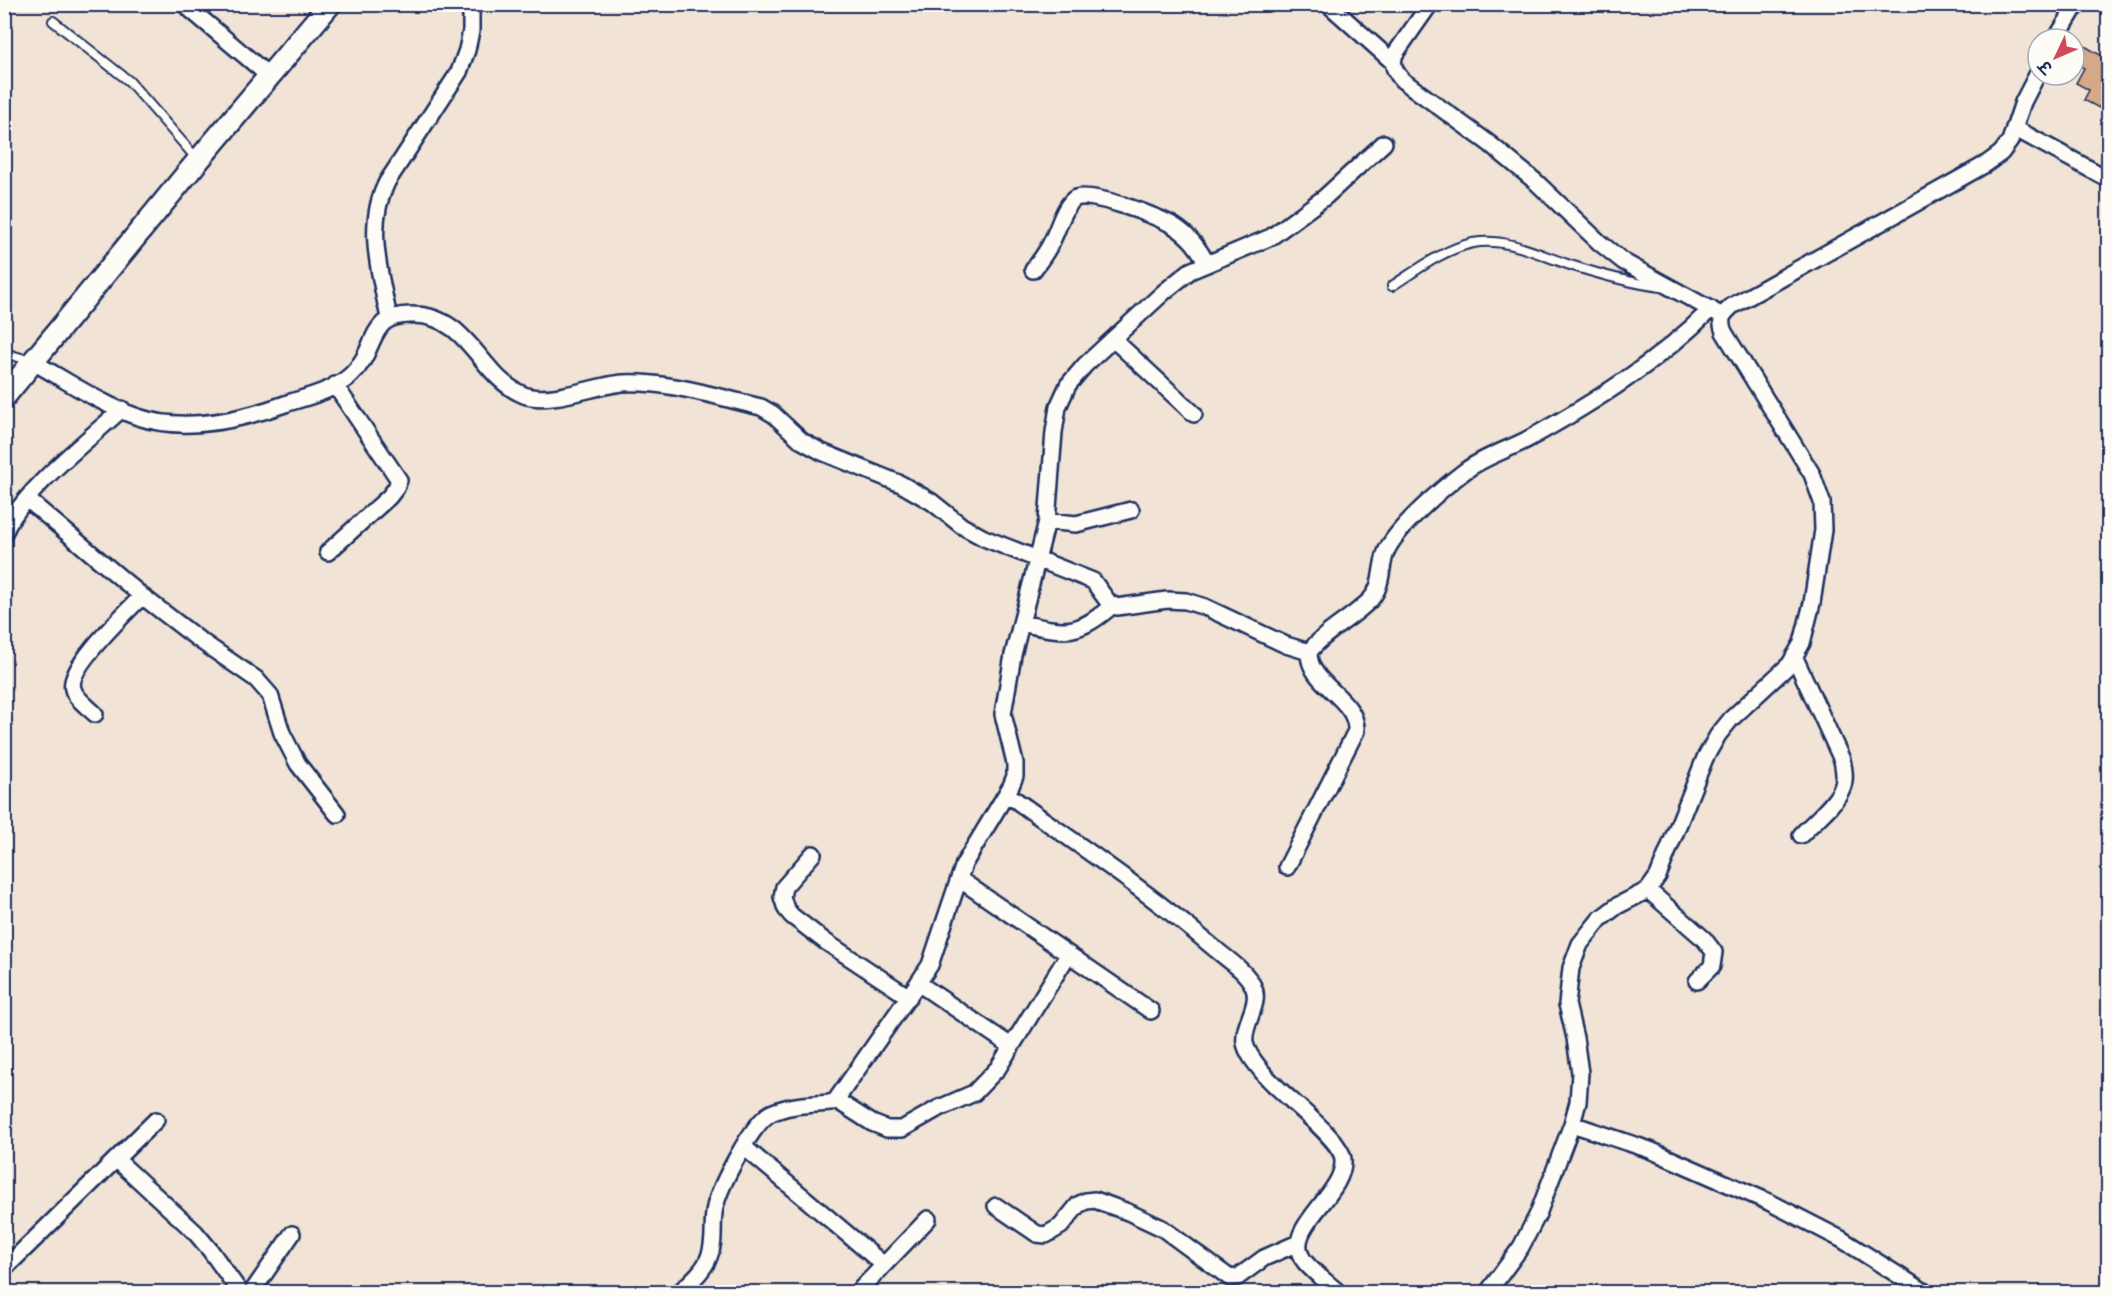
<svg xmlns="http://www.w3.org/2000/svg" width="2113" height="1297" font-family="'Shantell Sans','Playpen Sans Deva',sans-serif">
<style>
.building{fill:#d5a887;stroke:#1b2f5e;stroke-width:1.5}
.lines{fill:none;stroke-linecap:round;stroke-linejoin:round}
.lane-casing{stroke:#1b2f5e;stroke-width:12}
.street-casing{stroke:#1b2f5e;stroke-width:20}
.secondary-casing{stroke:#1b2f5e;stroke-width:26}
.lane{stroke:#fdfcf7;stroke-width:8}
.street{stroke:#fdfcf7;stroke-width:15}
.secondary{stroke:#fdfcf7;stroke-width:21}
</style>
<rect width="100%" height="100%" fill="#f1e3d5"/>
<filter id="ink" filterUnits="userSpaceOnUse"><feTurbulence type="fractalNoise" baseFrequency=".0167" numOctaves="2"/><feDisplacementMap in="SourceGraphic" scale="12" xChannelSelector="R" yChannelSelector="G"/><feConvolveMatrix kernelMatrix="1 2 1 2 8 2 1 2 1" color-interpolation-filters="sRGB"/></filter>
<g filter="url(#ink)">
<!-- building -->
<path class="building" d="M2074 40 2106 58 2101 67 2109 71V101L2104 98 2099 108 2084 100 2089 90 2076 83 2084 68 2074 63Z"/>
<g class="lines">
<!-- lane casing -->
<g class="lane-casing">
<path id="lane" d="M53 21 129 81 197 159
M1392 286C1417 270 1444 249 1473 243 1505 237 1538 254 1567 264 1598 274 1629 283 1661 287
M4 353 32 361"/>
</g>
<!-- street casing -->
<g class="street-casing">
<path id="street" d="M184 4 269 76
M1328 4 1393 62
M1430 4 1395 54C1391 65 1395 71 1402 80L1490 144 1535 181 1600 243 1624 262 1719 314
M2056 39 2077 4
M2014 128 2108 179
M1033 270C1040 261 1046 253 1051 243 1058 230 1063 208 1074 199 1086 189 1160 217 1174 226 1190 236 1199 248 1207 264
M389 318C380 274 365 224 387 182L459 72 467 50 471 31V4
M1113 339 1194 414
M33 362C66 380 102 405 138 417 185 433 240 420 285 404 306 397 334 391 351 375 379 349 366 313 414 315 470 316 479 377 524 395 549 405 596 385 623 383 669 381 717 397 761 407L773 414 802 441 822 452 901 484 932 502 962 526 984 538 1093 581 1109 603 1117 607 1167 600 1186 601 1205 607 1286 645 1309 652
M27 499 142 596 198 639 256 679 270 695 282 733 298 764 337 814
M1047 521 1076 524 1131 510
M4 533C23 490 86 442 122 409
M328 552 389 497 396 488 399 480 335 385
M1021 623C1066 633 1077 636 1113 605
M1794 656 1842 760C1844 769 1846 779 1842 788 1836 804 1813 822 1801 835
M95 714C88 707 75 698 73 689 66 668 127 612 142 596
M1007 794C1077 844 1149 892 1214 948 1227 959 1246 971 1253 986 1262 1004 1242 1024 1245 1043 1247 1054 1257 1065 1264 1074 1279 1093 1341 1138 1343 1159 1346 1196 1278 1230 1305 1262 1314 1273 1328 1283 1338 1292
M813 854 784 887 782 897 786 909 792 916 826 942 909 997
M1287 867 1356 731C1358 698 1308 685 1309 652 1326 630 1352 619 1371 599 1383 585 1380 568 1386 552 1395 529 1445 486 1465 471 1485 456 1508 450 1530 438 1595 402 1658 362 1711 309
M959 879 1151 1011
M1648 890 1704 939 1714 952 1712 966 1697 981
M918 983 1011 1046
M836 1100 872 1123 887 1129H902L937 1109 974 1093 998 1068 1068 955
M1572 1124 1650 1150 1769 1202 1841 1239 1925 1292
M744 1147 884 1265
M116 1159 195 1232 210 1250 240 1292
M996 1206 1037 1234 1046 1235 1061 1226 1078 1205 1086 1201 1095 1200 1128 1212 1162 1228 1230 1278 1238 1277 1264 1258 1298 1243
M4 1269 156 1120
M252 1292 292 1234
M680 1292C690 1282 704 1271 709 1257 716 1241 711 1224 715 1207 720 1186 752 1123 771 1113 790 1104 810 1105 830 1103L836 1100 918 983 930 965 964 864 1011 786 1015 776V763L1003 714 1013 655 1047 521 1054 432 1058 407 1068 385 1085 365 1113 339 1164 292 1190 271 1271 237 1325 197 1384 143
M858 1292 928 1219
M1488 1292 1521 1247 1538 1214 1572 1124 1578 1102 1580 1073 1575 1038 1567 1004 1571 968 1580 944 1600 919 1617 906 1648 890 1658 876 1705 758 1718 735 1731 719 1790 664 1802 643 1812 603 1823 530 1822 502 1812 474 1724 332C1719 319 1722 315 1732 306L1986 164 2001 153 2010 141 2023 102 2038 73"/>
</g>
<!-- secondary casing -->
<g class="secondary-casing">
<path id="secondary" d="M4 397 186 175 330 4"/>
</g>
<!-- lane -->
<use href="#lane" class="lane"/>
<!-- street -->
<use href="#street" class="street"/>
<!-- secondary -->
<use href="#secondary" class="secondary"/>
</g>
</g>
<!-- margin -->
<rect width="2113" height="1297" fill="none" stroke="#fdfcf7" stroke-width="24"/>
<rect x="12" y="12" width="2089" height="1273" fill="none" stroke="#1b2f5e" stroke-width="2" filter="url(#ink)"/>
<!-- north arrow -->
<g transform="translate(2056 57) rotate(226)"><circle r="28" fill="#fdfcf7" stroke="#a3aaba" stroke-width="1.5"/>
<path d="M0-4.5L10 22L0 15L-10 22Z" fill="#d1495b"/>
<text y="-9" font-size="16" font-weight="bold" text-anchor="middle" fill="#1b2f5e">उ</text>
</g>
</svg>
